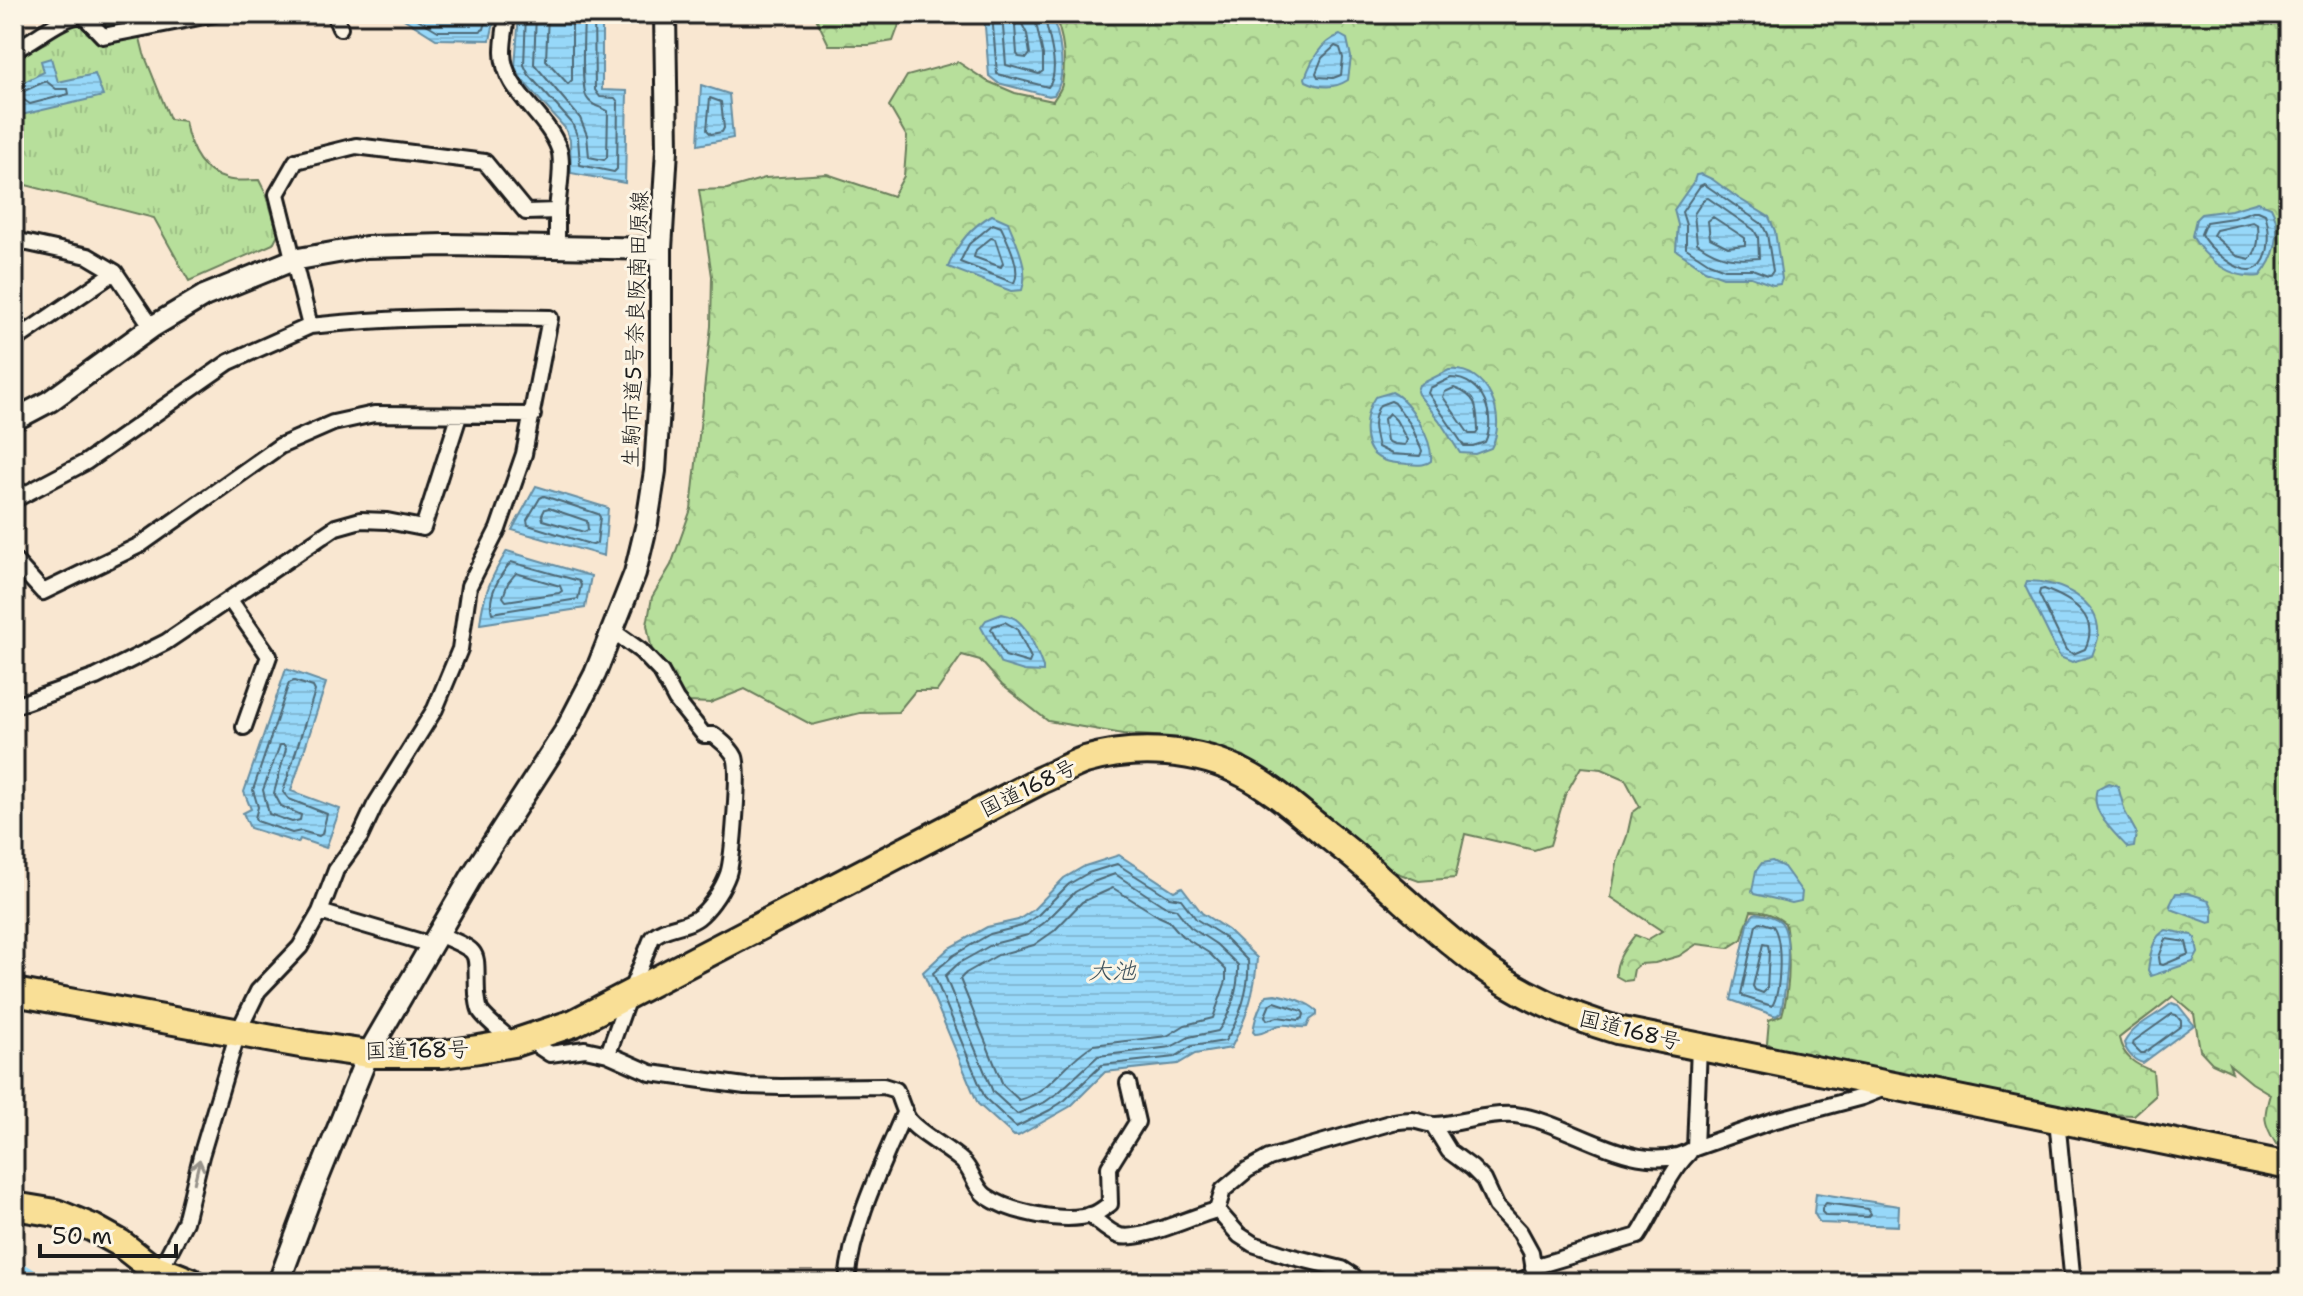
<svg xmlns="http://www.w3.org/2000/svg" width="2303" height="1296" font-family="'Shantell Sans','Klee One',sans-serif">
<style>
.grass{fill:url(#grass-tufts);stroke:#6a7e5c;stroke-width:2}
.forest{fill:url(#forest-crowns);stroke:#6a7e5c;stroke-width:2}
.water{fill:url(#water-rules);stroke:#668da1;stroke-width:2}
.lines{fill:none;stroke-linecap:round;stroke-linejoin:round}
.shore{stroke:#4d6774;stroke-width:2}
.river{stroke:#97d8f9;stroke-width:32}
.street-casing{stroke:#1c1c1c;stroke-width:20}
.secondary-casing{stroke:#1c1c1c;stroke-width:26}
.highway-casing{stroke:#1c1c1c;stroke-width:32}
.street{stroke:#fcf5e5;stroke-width:14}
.secondary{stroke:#fcf5e5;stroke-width:20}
.highway{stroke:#f9df96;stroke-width:26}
.oneway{stroke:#97938b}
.labels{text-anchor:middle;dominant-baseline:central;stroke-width:6;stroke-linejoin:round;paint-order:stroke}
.street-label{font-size:22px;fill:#1c1c1c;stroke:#fcf5e5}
.water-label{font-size:24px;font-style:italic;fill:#41545e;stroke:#fcf5e5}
</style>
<defs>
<pattern id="grass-tufts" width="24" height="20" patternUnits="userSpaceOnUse" patternTransform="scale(2)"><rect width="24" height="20" fill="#b7df9b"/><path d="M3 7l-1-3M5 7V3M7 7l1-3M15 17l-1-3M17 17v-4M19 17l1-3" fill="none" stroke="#9dbf85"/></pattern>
<pattern id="forest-crowns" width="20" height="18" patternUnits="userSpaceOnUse" patternTransform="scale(2)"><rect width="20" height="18" fill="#b7df9b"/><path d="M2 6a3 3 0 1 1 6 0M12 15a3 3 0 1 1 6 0" fill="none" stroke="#9dbf85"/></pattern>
<pattern id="water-rules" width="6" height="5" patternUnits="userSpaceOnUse" patternTransform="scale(2)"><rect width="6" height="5" fill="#97d8f9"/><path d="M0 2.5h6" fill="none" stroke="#82b9d5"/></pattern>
</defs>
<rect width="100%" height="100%" fill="#f9e7d1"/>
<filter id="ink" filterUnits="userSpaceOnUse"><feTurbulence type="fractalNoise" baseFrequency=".0125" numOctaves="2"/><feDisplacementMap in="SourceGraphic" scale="16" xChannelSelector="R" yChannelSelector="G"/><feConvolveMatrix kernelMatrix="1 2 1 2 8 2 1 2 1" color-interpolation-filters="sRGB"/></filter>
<g filter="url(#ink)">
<!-- grass -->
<path class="grass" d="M79 19 101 40 139 34 144 54 170 119 185 121C189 146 200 172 227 179 237 182 249 180 259 180L267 196 278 234 273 244 189 281 154 218 14 182V58L49 41 50 35Z"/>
<!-- forest -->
<path class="forest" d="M94 14H134L135 21 119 27 104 28Z
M814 14H903L893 41 869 45H829Z
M1053 14H2289V1147L2276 1144C2263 1122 2263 1118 2270 1094L2252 1083 2229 1064 2232 1072 2212 1063 2200 1050 2194 1014 2173 996C2156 1011 2137 1023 2119 1038 2123 1057 2135 1065 2153 1071L2155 1096 2134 1115 2076 1113 1900 1073 1776 1048 1767 1043 1769 1020 1782 1015C1791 985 1790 953 1785 923 1774 915 1765 911 1751 911L1742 939 1728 948 1697 944 1679 956 1655 963 1640 964 1634 969 1632 980 1625 981 1616 976C1615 960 1626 947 1635 935L1647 940 1662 931 1611 897 1617 863 1627 836 1632 813 1640 807 1625 779 1602 769 1581 767 1565 795 1550 845 1534 850 1465 834 1455 878 1419 881 1389 870 1345 832 1244 756 1185 738 1123 734 1048 721 1002 685 980 660 962 655 937 691H915L898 712 860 713 812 725 745 689 710 703 688 702 652 651 647 625 652 597 671 565 691 509 711 326 712 276 699 190 727 189 765 178 827 174 893 196 904 176 907 137 889 106 907 76 958 62 987 81 1015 93 1053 101C1056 95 1061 91 1062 84 1066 63 1064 33 1053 14Z"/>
<!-- water -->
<path class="water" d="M396 14H496L490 40 436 39Z
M519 14H602V90L627 91 625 183 571 173 570 140 565 128 522 80 515 67Z
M984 14H1050C1060 32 1068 78 1054 95L1049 96 998 83 989 76Z
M1340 35 1347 39 1351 57 1348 80C1334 89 1320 88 1306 81L1305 78C1312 59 1321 42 1340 35Z
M51 58 58 82 95 74 103 96 21 115 19 106 14 107V87L44 72 41 61Z
M701 85 729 94 733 138 698 145Z
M1701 174 1712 179 1738 198 1769 217 1775 231 1782 279 1780 284 1773 285 1751 277H1723L1705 270 1676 250 1678 225 1674 210 1694 181 1696 175Z
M2258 202 2271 207C2283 230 2276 257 2260 276 2232 280 2206 260 2192 236L2196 219 2201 214 2231 210Z
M992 215 1008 222C1016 243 1030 268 1022 290L1011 291 948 267C957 244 970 227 992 215Z
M1449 370C1488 366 1508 418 1491 448L1475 454 1460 453 1439 420 1418 394 1417 391 1419 385Z
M1392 392C1411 401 1433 441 1431 461 1424 467 1416 464 1407 464 1397 463 1385 463 1376 456 1360 444 1365 411 1375 397Z
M536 486 608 508 604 556 512 530Z
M507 551 591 576 585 608 480 624C483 595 492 575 507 551Z
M2027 581C2058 581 2102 599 2098 638 2097 643 2094 650 2092 656L2072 662 2060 657 2025 586Z
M1002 614C1027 617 1034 646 1043 667V672L1024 671 1001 664 981 627 986 620Z
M286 669 326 683 291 791 340 809 326 848 300 839 298 843 250 828 243 813 251 809 244 792Z
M2108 783 2118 786 2125 812 2136 832 2134 847 2128 848C2114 832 2089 812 2097 789Z
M1119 855 1174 891 1182 887 1202 913 1228 930 1257 958C1255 993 1247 1017 1231 1048L1195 1054 1178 1064 1105 1072 1071 1106 1018 1136H1014L978 1104 923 972 949 948 987 927 1018 920 1033 910 1064 878 1085 866Z
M1772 861 1784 867 1802 892 1801 901 1792 903 1754 894 1752 891 1756 871 1762 863Z
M2176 893H2188L2209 900 2213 909V922L2209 923 2171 909 2170 905Z
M1757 913C1765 915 1775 916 1781 922 1794 938 1785 993 1781 1012L1776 1016 1731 1000 1749 920 1754 914Z
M2166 930 2192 935 2195 938 2198 953 2193 962 2151 976 2148 970C2150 957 2152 936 2166 930Z
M1275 994C1289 997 1307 1001 1317 1011V1015L1310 1020 1307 1027C1297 1029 1290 1023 1280 1025 1271 1027 1265 1034 1255 1034L1253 1032C1255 1018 1259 1006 1267 995Z
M2172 1003 2178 1005 2194 1025 2143 1063C2134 1061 2126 1052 2124 1043 2134 1024 2157 1016 2172 1003Z
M1816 1193 1899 1206 1898 1226 1820 1223 1814 1213Z"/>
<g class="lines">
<!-- shore -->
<path class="shore" d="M409 14 438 31H480L484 29 488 14
M526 14 524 65 529 75 572 123 578 138 580 165 614 172 617 169 618 102 615 98 600 97 595 90 594 14
M536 14 534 64 580 118 587 135 589 157 604 160 607 157 608 111C602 107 592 107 587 98 580 87 584 30 584 14
M548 14 546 60 568 84 572 80V14
M992 14 997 74 1048 87C1062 71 1047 33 1044 14
M1002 14 1006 65 1039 74 1043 71V55L1034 14
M1017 23 1022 24 1027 34 1030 54 1027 58 1019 57 1017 54 1015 26Z
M1335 46 1340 48 1343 58 1341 75 1333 78 1318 77 1316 73 1322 58Z
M46 81 56 89H68L69 94 30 104 21 98 22 92Z
M710 98 721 102 724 128 722 132 711 134 707 130Z
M1704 184 1762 224 1767 234 1773 271 1771 274 1768 275 1752 269H1725L1709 263 1686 248V225L1682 212 1700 186Z
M1708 198 1754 230 1758 237 1759 258C1733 260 1720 259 1697 243L1694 214 1704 199Z
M2253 211H2258L2265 214C2270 228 2272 258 2257 268 2241 278 2207 247 2201 234L2206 222 2233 218Z
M1713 217 1745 238V245L1728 247 1710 238 1708 221Z
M2253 222 2258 225C2259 237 2259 249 2250 259L2237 256 2213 235 2216 230Z
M993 224 1001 227C1008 242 1022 269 1014 283L960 262 969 244Z
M991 238 995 239 1003 263 1001 267 974 257 976 250Z
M1451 378C1483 378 1497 418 1485 442L1473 446H1464L1428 393 1430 388Z
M1454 388C1478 396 1477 408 1478 431L1476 434H1469L1443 397 1445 392Z
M1391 401 1395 403 1411 425 1422 451 1420 456 1392 454 1378 447C1374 431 1371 419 1380 405Z
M1389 413 1396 420 1407 440 1405 445 1394 444 1387 441 1384 419Z
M544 496 598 514 600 517 597 543 593 545 528 525 527 520 540 498Z
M549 508 587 521 588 530 584 532 543 520 542 515 545 509Z
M511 562 579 581 581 585 578 599 492 613C487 596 500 575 511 562Z
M516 573 560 586 562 591 559 593 506 601 503 597 508 583Z
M2044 589C2071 599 2101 616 2085 649L2073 654 2066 650 2039 594 2040 590Z
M1005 622 1017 629 1031 658 1029 663 1005 656 991 629 993 626Z
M294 681 313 687 315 691 283 792 289 799 327 814 322 834 319 836 301 831 292 833 257 821 255 818 258 807 253 790 289 683Z
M280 745H284L286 749 274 793 281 806 301 815 300 820 292 822 269 814 263 790Z
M1117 864 1169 897 1181 899 1196 919 1223 936 1248 961C1250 987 1240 1019 1225 1041L1192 1046 1175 1057 1102 1065 1065 1100 1050 1110 1016 1127 985 1098 933 973 954 955 990 934 1022 926 1038 915 1069 884 1088 873Z
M1115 874 1164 906 1176 909 1190 927 1216 944 1238 965C1239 986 1231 1014 1218 1031L1189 1037 1171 1047 1098 1056 1059 1092 1045 1102 1017 1114 993 1092 945 976 959 963 993 944 1028 935 1045 922 1075 892 1093 882Z
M1113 888 1158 916 1169 921 1182 936 1209 953 1226 970V981L1213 1018 1185 1025 1167 1036 1093 1045C1066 1060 1051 1092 1019 1100L1003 1085 960 979 966 973 998 955 1034 945 1054 931 1082 902Z
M1760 922 1773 926C1783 940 1781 992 1772 1006L1744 997 1741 994 1756 925Z
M2166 939 2186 942 2189 954 2163 965 2160 964 2159 957Z
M1763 944 1768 945 1769 951 1767 989 1763 993 1755 990 1753 986Z
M1275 1002 1302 1011 1304 1014 1303 1018 1299 1020 1278 1017 1267 1020 1265 1016 1270 1004Z
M2172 1014 2176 1015 2181 1021V1026L2144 1053H2141L2133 1045 2134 1041Z
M1826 1203 1868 1209 1871 1214 1868 1217 1826 1216 1822 1212V1208Z"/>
<!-- river -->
<path class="river" d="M14 1276 24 1282"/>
<!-- street casing -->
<g class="street-casing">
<path id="street" d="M334 14 340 28
M14 50C36 40 61 16 83 15L103 36 215 14
M14 240 88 256 115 272 152 327
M557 247V211
M14 341 115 272
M14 500 86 462 229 362 310 326
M14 560 43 592 140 545 280 446 333 423 374 414 533 415
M230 600 269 656 244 727
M14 706 96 677 166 642 336 527 361 520 387 521 423 528 459 416
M320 912 432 945
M438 934C484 954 475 948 477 994 478 1000 478 1007 481 1012 489 1023 504 1033 514 1043
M526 1038 550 1054 585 1049 608 1054 651 1073 745 1086 781 1087 883 1086 896 1090C900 1099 903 1111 908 1119 917 1132 948 1148 962 1161 973 1171 974 1187 986 1196 1011 1213 1066 1224 1094 1214 1100 1212 1105 1207 1110 1204L1109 1167 1137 1122 1128 1083
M608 1054 629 995 652 938C664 925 688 928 701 915 712 905 723 888 728 874 733 859 740 769 735 757 731 748 721 741 714 735H704L676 700 661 672 641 651 613 631
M2057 1119 2072 1274
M1433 1125 1449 1151 1472 1168 1484 1180 1496 1206 1520 1232 1531 1252 1536 1282
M1695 1148 1772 1121 1862 1097 1885 1088
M1217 1210 1239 1235 1253 1244 1289 1256 1342 1269 1353 1276 1355 1282
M1089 1215C1098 1221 1109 1233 1120 1236 1142 1241 1193 1216 1217 1210L1223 1190 1247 1170 1269 1158 1393 1122C1399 1121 1406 1120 1412 1120 1420 1121 1427 1125 1436 1125 1462 1123 1488 1113 1515 1115 1570 1121 1641 1183 1695 1148L1699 1047
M1533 1267 1638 1236C1656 1209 1666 1176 1689 1153
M160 1270 185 1222 201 1156 238 1032 258 991 300 947 320 912 336 870 360 837 375 805 435 709 460 649 469 586 498 529 524 454 550 318C470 317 390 317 310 326L277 194 296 161 356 146 485 162 526 212 557 211C558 195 564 163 559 149 546 113 503 91 503 52 503 39 506 26 507 14
M847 1282C852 1223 882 1165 905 1111
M1518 1282 1535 1274"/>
</g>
<!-- secondary casing -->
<g class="secondary-casing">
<path id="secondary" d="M14 420 50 401 152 327 204 296 293 260 366 247 446 245 661 249
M279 1282 312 1193 368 1054 473 874 566 730 595 674 635 573 647 523 655 471 661 376V249L667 149 665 14"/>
</g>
<!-- highway casing -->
<g class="highway-casing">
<path id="highway" d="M14 992 306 1045 368 1054H443L479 1049 514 1043 574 1023 1041 780C1056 774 1070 765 1085 760 1136 745 1199 749 1245 774 1270 787 1292 806 1314 824 1336 842 1359 859 1379 878 1412 907 1445 939 1481 965 1523 996 1567 1015 1617 1030L2289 1166
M14 1206 56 1213 93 1228 120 1243 148 1265 191 1282"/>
</g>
<!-- street -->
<use href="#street" class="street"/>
<!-- secondary -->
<use href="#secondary" class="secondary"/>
<!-- highway -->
<use href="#highway" class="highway"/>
</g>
<!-- one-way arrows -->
<defs><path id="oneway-shaft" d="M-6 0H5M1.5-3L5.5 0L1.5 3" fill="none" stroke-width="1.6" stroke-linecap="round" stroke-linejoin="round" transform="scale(2)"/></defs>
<use class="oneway" href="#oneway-shaft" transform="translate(197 1171) rotate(-77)"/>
</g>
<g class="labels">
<!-- street labels -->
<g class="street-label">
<text transform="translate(635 329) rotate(-88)">生駒市道5号奈良阪南田原線</text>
<text transform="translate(1028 788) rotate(-26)">国道168号</text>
<text transform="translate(1630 1030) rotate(14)">国道168号</text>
<text transform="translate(417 1050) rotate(-1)">国道168号</text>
</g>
<!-- water labels -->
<g class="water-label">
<text x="1112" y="971">大池</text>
</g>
</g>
<!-- margin -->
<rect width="2303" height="1296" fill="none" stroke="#fcf5e5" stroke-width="48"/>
<rect x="24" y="24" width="2255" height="1248" fill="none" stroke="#1c1c1c" stroke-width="3" filter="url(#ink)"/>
<!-- scale -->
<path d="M40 1244v12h136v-12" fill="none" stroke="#1c1c1c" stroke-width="4"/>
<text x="52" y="1244" font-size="24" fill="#1c1c1c" stroke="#fcf5e5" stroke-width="6" paint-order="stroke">50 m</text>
</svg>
